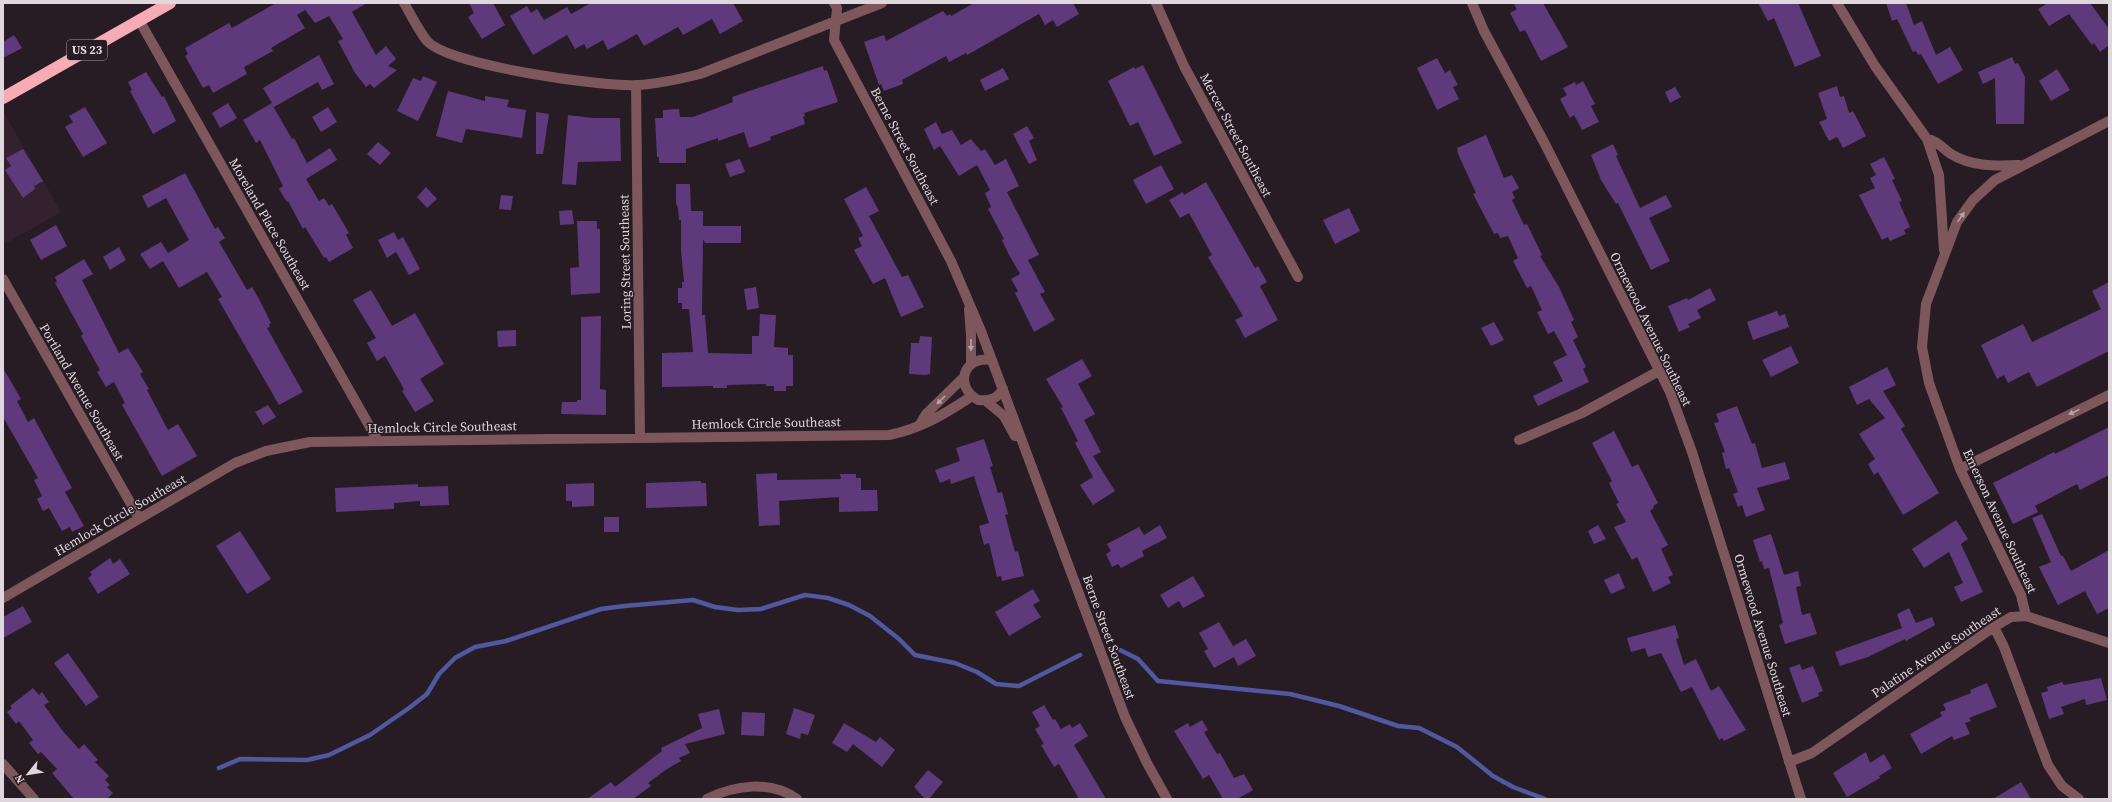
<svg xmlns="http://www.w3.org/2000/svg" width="2112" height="802" font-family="'Source Serif 4',serif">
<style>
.built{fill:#33222d}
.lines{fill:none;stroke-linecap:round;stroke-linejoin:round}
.stream{stroke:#50589f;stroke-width:4.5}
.building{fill:#5e397c}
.minor{stroke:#7e575d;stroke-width:10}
.highway{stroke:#f7abb5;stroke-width:12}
.oneway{fill:#b8a4a9}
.labels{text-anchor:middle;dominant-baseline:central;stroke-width:3;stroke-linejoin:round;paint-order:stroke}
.shield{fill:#271c23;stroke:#a89fa4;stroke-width:1}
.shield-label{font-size:12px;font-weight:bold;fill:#dfd7dc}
.street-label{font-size:13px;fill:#dfd7dc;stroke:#271c23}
</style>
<rect width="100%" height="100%" fill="#271c23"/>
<!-- built -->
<path class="built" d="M3 111 61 212 3 245Z"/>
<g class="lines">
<!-- stream -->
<path class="stream" d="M1120 650 1138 659 1158 681 1290 694 1339 706 1398 726 1419 728 1457 747 1493 776 1513 787 1545 799
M219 768 240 759 307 760 329 755 370 735 409 708 427 694 439 674 455 658 475 647 506 641 601 609 624 606 693 600 715 607 738 610 761 609 805 595 828 598 849 605 870 616 899 639 915 655 955 663 977 672 996 684 1019 686 1080 655"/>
</g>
<!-- building -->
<path class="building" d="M276 3H367L352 12 376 55 386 46 396 59 388 66 397 70 374 88 370 84 366 87 355 73 338 41 343 39 329 16 315 23 305 10 297 15 305 28 271 48 273 51 244 67 247 74 213 93 209 85 203 88 185 56 188 54 185 48 229 23 232 28Z
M469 3H493L505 25 482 39 468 17 474 13Z
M591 3H733L743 21 720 34 712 19 683 35 678 27 644 46 637 34 608 50 603 40 587 49 584 44 575 49 567 35 533 55 510 16 527 6 531 13 537 9 544 20 567 7 571 14Z
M974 3H1073L1079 14 1057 27 1053 20 1045 25 1039 14 967 55 966 53 949 62 946 56 902 80 903 84 884 91 881 84 879 85 864 42 884 35 886 41 943 11 947 16 950 14 951 16Z
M1513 3H1543L1568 47 1541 61 1525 30 1520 32 1510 13 1517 9Z
M1758 3H1798L1821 56 1795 67 1774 18 1768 21Z
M1886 3H1906L1914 25 1922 21 1936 55 1950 47 1963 70 1938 84 1921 54 1918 55 1916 51 1913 52 1897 19 1892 21Z
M2048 3H2090L2109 29V45L2100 52 2094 43 2092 45 2069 14 2049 26 2038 9Z
M14 35 22 48 3 58V42Z
M319 55 334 84 322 90 318 82 274 107 273 106 292 139 294 138 307 163 330 148 337 160 306 179 319 201 324 198 329 206 332 204 349 233 346 235 353 248 329 262 326 257 324 258 305 227 303 229 288 201 287 202 279 189 283 186 260 140 256 143 243 120 272 103 263 88Z
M2012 57 2015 64 2018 63 2025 77 2024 124H1996L1995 78 1983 84 1978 72Z
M1437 58 1445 73 1450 70 1458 85 1453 87 1459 99 1437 110 1417 68Z
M1143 65 1182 143 1154 156 1138 122 1130 126 1108 81 1134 67 1135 69Z
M823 66 824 71 827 70 838 102 804 113 805 116 803 117 805 124 770 137 771 140 749 148 744 132 718 141V138L686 149V163H659V157H657L655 118H663V110L679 109 680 117H693L733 102 732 97Z
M1003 68 1009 79 985 91 980 80Z
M2057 69 2070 90 2051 101 2039 81Z
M146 72 162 97 164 96 176 121 153 134 130 91 132 90 128 82Z
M423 76 437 82 418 121 397 111 413 78 421 81Z
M1583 81 1595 104 1591 106 1599 122 1582 130 1574 115 1570 118 1560 99 1567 95 1563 88 1575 82 1576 85Z
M1837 86 1840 97 1844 96 1849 113 1853 111 1866 136 1843 148 1837 137 1829 141 1819 122 1827 119 1818 93Z
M1675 87 1681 97 1670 103 1665 92Z
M448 91 485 101V96L509 100 507 107 526 110 522 138 466 129 462 143 436 136Z
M228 103 237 118 220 128 212 113Z
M85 107 107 143 83 157 65 127 73 122 69 116Z
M328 107 337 122 321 132 312 117Z
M536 112 549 114 543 154H536Z
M568 115 593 118H620L621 161 578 162 576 185 562 184Z
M936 122 942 134 952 130 961 145 971 139 981 151 985 149 995 165 1006 159 1019 186 1007 192 1039 255 1028 260 1045 292 1040 294 1055 320 1034 332 1015 293 1018 291 1011 279 1020 274 1008 253 1002 240 1004 239 988 209 991 207 985 193 990 190 977 165 959 176 940 146 934 150 924 129Z
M1027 126 1034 138 1029 141 1037 160 1029 164 1013 134Z
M1486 135 1504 178 1512 175 1519 188 1512 192 1515 198 1512 200 1524 225 1527 224 1542 255 1540 256 1559 287 1574 320 1571 322 1578 337 1573 340 1586 367 1583 369 1589 382 1538 406 1533 396 1563 381 1553 362 1567 355 1554 331 1548 334 1537 312 1542 310 1531 286 1527 288 1513 261 1518 258 1508 236 1500 238 1498 233 1494 234 1473 194 1476 193 1458 154 1457 148Z
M378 142 391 153 380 165 367 154Z
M1613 144 1618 155 1616 156 1640 208 1666 195 1672 207 1649 218 1670 261 1651 270 1618 203 1616 204 1601 180 1591 155Z
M23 149 43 181 34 186 35 189 23 198 5 170 11 166 6 158Z
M1884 157 1895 179 1892 180 1902 201 1899 202 1910 227 1904 230 1906 234 1890 241 1888 237 1882 240 1859 195 1875 188 1870 178 1876 175 1870 164Z
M740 159 745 172 730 177 725 164Z
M1161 165 1174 189 1146 204 1133 180Z
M185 173 215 229 218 227 225 238 219 242 232 264 247 290 252 287 259 299 271 323 269 324 270 327 267 328 303 392 279 405 218 299 222 297 207 272 179 288 163 261 150 269 140 254 161 242 168 253 189 240 166 198 148 208 142 196Z
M1206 182 1255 268 1258 266 1267 282 1260 286 1278 320 1245 338 1235 320 1243 316 1208 257 1212 255 1189 213 1180 218 1169 200 1183 192 1184 195Z
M676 184H690L691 211H703V226H741V243H705L703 239 702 315H705L708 353 752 354V336H759L760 314 776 315 774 347 788 348V355H793V386H786V391H774V386H766V384L727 385V388H713V386L662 387V353L693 352 689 309H682V303H678V288H682V282H684L681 251V220H679L678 208 676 203Z
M426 187 437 199 427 208 417 197Z
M866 187 879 211 869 216 902 277 908 275 924 307 901 317 885 278 873 284 854 250 862 246 858 238 863 236 844 199Z
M501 195 513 196 511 210 499 209Z
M1349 208 1360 231 1335 244 1323 220Z
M572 210 574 224 560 225 559 211Z
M577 221H597V229H600V293L571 295 570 268 579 267Z
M56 225 67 246 41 260 30 240Z
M394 232 398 240 403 237 420 269 409 275 396 252 387 258 378 240Z
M119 247 126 260 110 270 103 257Z
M84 259 93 274 82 280 119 353 128 348 143 372 140 374 149 389 147 390 168 430 178 424 197 456 162 476 122 405 125 403 114 382 106 387 97 372 100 370 81 336 83 334 55 283 57 282 55 277Z
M2109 282V351L2037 387 2029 372 2008 383 2004 375 1997 379 1981 345 2023 324 2032 342 2101 309 2092 291Z
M756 287 759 308 747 310 744 289Z
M1710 288 1716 300 1697 310 1701 318 1688 324 1690 327 1679 332 1668 306 1687 298 1688 300Z
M371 290 392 326 415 313 444 364 420 379 434 401 415 412 402 391 404 389 385 356 377 361 367 343 376 338 353 300Z
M1777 311 1779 316 1785 314 1789 327 1753 340 1747 322Z
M601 316 600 389 606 390V415L561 414 562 402H577V400H581V317Z
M1494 322 1504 340 1491 346 1481 328Z
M516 330V346L498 347 497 331Z
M920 336 932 337 930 374 925 375 909 374 911 343H919Z
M1791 346 1799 363 1771 377 1762 360Z
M1082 359 1092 376 1078 384 1095 414 1084 420 1101 452 1093 456 1115 491 1093 505 1080 485 1093 477 1075 443 1078 441 1061 408 1063 407 1046 379Z
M1887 367 1896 385 1883 391 1905 426 1901 429 1939 493 1903 515 1878 472 1874 475 1868 464 1875 459 1859 434 1885 418 1869 399 1857 405 1849 387Z
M3 368 21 399 17 401 28 422 34 418 72 488 65 492 84 526 72 532 70 527 62 531 49 508 43 511 37 499 42 496 34 480 38 478 3 417Z
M268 405 276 417 263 425 255 412Z
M1737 406 1752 444 1755 443 1762 468 1785 462 1790 479 1757 488 1765 510 1746 517 1742 505 1738 507 1733 494 1738 492 1729 468 1726 469 1722 453 1725 452 1714 423 1719 422 1716 414Z
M2109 427V475L2080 490 2077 484 2035 506 2038 512 2013 524 1993 483 2054 452 2055 454Z
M1614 431 1632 467 1638 464 1658 503 1653 506 1654 508 1650 511 1668 545 1661 549 1673 575 1668 577 1671 583 1653 592 1637 557 1632 560 1614 527 1626 522 1616 504 1619 503 1609 483 1612 481 1592 443Z
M984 439 993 466 990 467 998 493 1002 492 1008 514 1005 515 1015 552 1018 551 1024 576 1002 581 1001 576 997 577 989 543 984 545 979 526 989 523 974 476 951 484 950 479 940 483 935 470 960 461 956 448Z
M777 473V480L841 479 840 474H856V478H861V490H877L878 511 839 512V497L779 501 780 525 759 526 756 474Z
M701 481V483H706L707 506 646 508V483Z
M594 483V506L572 507V501H566V484Z
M418 484V487L448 486 449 505 420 506V501L394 503V509L336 512 335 488Z
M2042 514 2061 556H2063L2071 571 2109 550V608L2097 614 2085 591 2058 605 2039 567 2051 562 2032 518Z
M604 517H619V532H604Z
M1956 520 1968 539 1961 544 1983 592 1961 602 1954 587 1963 583 1949 552 1924 568 1912 549Z
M1160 525 1167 538 1142 551 1144 556 1121 568 1118 564 1112 567 1106 554 1111 551 1107 544 1139 527 1144 535Z
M1598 525 1606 539 1594 544 1588 531Z
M240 531 271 579 247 594 216 546Z
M1771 534 1784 575 1798 571 1801 586 1796 587 1802 615 1810 613 1817 634 1785 644 1779 625 1783 623 1769 568 1764 569 1762 561 1760 562 1753 540Z
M110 558 113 564 120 559 130 574 98 594 88 578 92 575 90 572Z
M1619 573 1625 588 1611 594 1604 580Z
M1193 576 1205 596 1183 608 1179 601 1168 608 1160 595Z
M1033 589 1040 601 1033 605 1041 617 1009 636 995 612Z
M23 606 32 622 3 638V617Z
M1909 608 1916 623 1932 617 1935 625 1906 641 1905 639 1868 657 1840 666 1835 652 1902 628 1897 614Z
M1219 622 1233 646 1246 639 1256 656 1238 666 1234 657 1214 668 1204 651 1208 649 1199 633Z
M1675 625 1679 638 1676 639 1684 665 1696 659 1711 691 1719 686 1746 730 1724 741 1722 738 1719 740 1692 687 1681 692 1661 653 1648 657 1645 648 1631 652 1627 638Z
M68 653 99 697 86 706 54 663Z
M1800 664 1802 670 1813 666 1823 691 1818 693 1819 696 1802 703 1789 668Z
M2101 678 2107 700 2086 705 2085 699 2061 707 2064 714 2049 719 2041 693 2048 691 2047 687 2062 682 2064 685Z
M1987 683 1997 707 1969 718 1971 721 1965 723 1970 734 1954 740 1952 736 1921 754 1910 734 1942 716 1940 712 1946 710 1943 704 1971 693 1970 690Z
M33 688 39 695 42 692 49 702 44 705 62 730 79 749 84 744 98 760 95 762 109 776 105 780 110 785 107 787 113 793 107 799H74L52 773 57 769 41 752 38 754 29 743 33 740 19 721 16 724 7 712 12 708 10 706Z
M1044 705 1053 720 1055 719 1061 729 1070 724 1072 728 1080 723 1088 736 1074 745 1106 799H1079L1059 764 1054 767 1041 745 1044 744 1035 729 1040 726 1032 712Z
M794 708 815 715 808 735 801 733 800 739 786 734Z
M719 709 725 734 685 744 690 753 679 758 681 761 667 769 648 783 651 786 633 799H587L611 782 615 787 662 751 661 748 702 728 698 714Z
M742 712 765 713 764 736 741 735Z
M1202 720 1208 730 1204 732 1217 754 1220 753 1234 778 1244 774 1253 790 1237 799H1223L1209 775 1203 779 1174 731 1188 723 1190 727Z
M844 723 876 742 880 737 895 750 882 767 853 744 847 752 832 743Z
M1866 752 1870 763 1884 754 1892 768 1879 776 1880 778 1847 797 1833 773Z
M928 770 943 782 929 799H925L914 787Z
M2021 782 2031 799H1993Z"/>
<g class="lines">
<!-- minor -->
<path class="minor" d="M404 3C410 13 421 35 428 42 453 66 601 87 638 85 659 84 680 79 700 74L882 3
M834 3 837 8 834 40 951 261 981 331 1125 717 1147 763 1167 799
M1156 3 1184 66 1298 277
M1472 3 1484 31 1545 144 1670 392 1692 452 1801 799
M1837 3 1875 66 1927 139C1937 140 1943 149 1951 154 1972 167 1996 166 2019 165
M139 20 378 441
M636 85 640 438
M1927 139 1939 175 1944 250
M3 279 139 518
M969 309 971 335V364
M992 360C964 355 953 386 978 400 990 401 997 399 1003 389
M986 401 1004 416 1015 436
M920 424 926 414 964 377
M1519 440 1582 413 1659 371
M1960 469 2109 395
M3 598 235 463 266 451 310 442 889 435C920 429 945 414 972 396
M2026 616 2021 595 1960 469 1929 383 1922 347 1926 304 1957 222 1973 200 1995 180 2109 121
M1994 627 2004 647 2048 765 2062 786 2079 799
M1789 762 1812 753 1994 627 2011 617 2026 616 2109 643
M3 764 34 799
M707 799C734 785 771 780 797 799"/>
<!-- highway -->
<path class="highway" d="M3 98 170 3"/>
</g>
<!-- one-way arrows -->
<defs><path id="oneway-solid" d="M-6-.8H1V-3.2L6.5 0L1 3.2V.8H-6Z"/></defs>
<g class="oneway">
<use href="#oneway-solid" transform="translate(1961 217) rotate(-55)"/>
<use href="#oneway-solid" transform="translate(971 345) rotate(91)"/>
<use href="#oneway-solid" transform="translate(941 400) rotate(135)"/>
<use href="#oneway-solid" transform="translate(2074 412) rotate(154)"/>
</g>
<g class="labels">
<!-- shield labels -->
<rect class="shield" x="67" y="40" width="40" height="20" rx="3"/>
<g class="shield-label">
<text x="87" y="50">US 23</text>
</g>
<!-- street labels -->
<g class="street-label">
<text transform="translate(1236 135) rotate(62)">Mercer Street Southeast</text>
<text transform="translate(905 146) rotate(62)">Berne Street Southeast</text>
<text transform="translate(270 224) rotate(60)">Moreland Place Southeast</text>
<text transform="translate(625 262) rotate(-91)">Loring Street Southeast</text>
<text transform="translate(1651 329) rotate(64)">Ormewood Avenue Southeast</text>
<text transform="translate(82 392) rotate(60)">Portland Avenue Southeast</text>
<text transform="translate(766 423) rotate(-1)">Hemlock Circle Southeast</text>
<text transform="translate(442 427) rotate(-1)">Hemlock Circle Southeast</text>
<text transform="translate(120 515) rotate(-30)">Hemlock Circle Southeast</text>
<text transform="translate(2000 521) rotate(65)">Emerson Avenue Southeast</text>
<text transform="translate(1763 635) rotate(73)">Ormewood Avenue Southeast</text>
<text transform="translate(1109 637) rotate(70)">Berne Street Southeast</text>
<text transform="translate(1936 652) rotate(-34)">Palatine Avenue Southeast</text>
</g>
</g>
<!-- border -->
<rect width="2112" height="802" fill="none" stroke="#dfd7dc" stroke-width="8"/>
<!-- north arrow -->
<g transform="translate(28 774) rotate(240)" stroke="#271c23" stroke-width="3" paint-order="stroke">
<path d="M0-3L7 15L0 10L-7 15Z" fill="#dfd7dc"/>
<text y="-6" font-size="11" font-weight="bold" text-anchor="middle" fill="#dfd7dc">N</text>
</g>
</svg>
